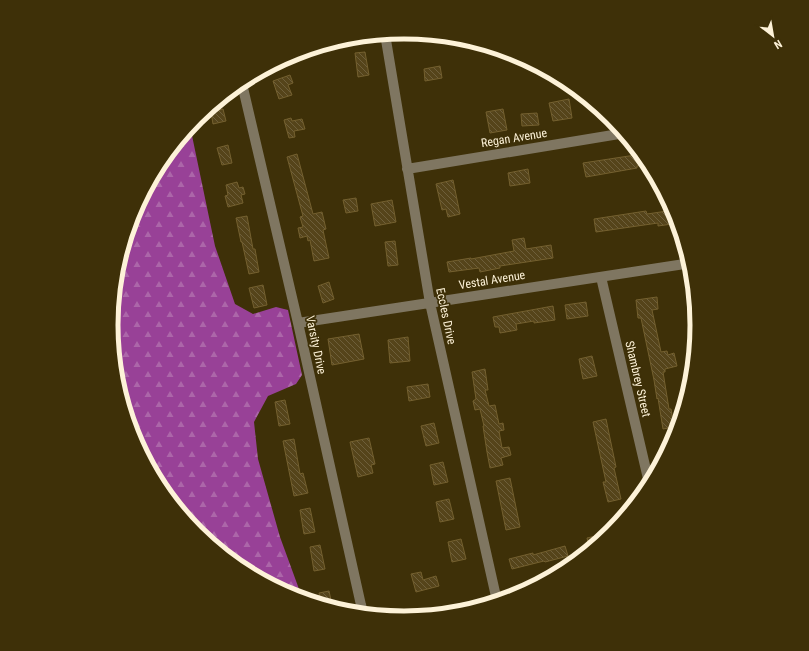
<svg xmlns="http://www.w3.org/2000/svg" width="809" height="651" font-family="'Roboto Condensed',sans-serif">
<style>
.forest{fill:url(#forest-firs)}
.building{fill:url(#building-back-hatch);stroke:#74602f}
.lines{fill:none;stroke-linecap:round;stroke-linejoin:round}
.minor{stroke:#7f7661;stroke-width:10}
.labels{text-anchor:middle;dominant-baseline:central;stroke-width:3.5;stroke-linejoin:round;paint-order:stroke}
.street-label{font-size:12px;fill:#fdf2d8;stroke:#3e3008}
.rim{fill:none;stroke:#fdf2d8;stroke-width:5}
</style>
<defs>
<pattern id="forest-firs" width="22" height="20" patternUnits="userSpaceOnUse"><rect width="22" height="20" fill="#984197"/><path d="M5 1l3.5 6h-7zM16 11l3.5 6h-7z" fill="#ac66a9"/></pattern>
<pattern id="building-back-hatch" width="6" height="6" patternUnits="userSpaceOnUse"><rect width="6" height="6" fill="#55441a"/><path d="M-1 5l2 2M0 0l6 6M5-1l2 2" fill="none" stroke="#6e5f3b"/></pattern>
</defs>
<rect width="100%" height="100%" fill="#3e3008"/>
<!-- forest -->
<path class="forest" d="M190 126 215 246 235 304 253 314 276 307 288 310 302 375 296 384 268 396 254 422 258 459 280 537 303 600 292 597 241 569 197 533 160 488 133 438 117 383 111 325 117 268 133 213 161 162Z"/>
<!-- building -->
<path class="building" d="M365 52 369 75 358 77 355 53Z
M440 66 442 78 425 81 424 69Z
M290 75 293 83 288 85 292 95 279 99 273 81Z
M569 99 572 118 553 121 549 103Z
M223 109 226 121 213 124 211 112Z
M503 109 507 130 490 133 486 112Z
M537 113 539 125 522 126 521 114Z
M291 118 292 121 302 119 305 129 294 131 295 137 289 138 284 120Z
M228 145 232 163 222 165 217 148Z
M297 154 313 214 322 212 326 229 323 230 329 258 314 261 310 240 308 241 307 236 300 238 298 228 303 227 300 217 303 216 287 157Z
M642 154 649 164 637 166V168L586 177 583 163Z
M528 169 530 183 510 186 508 173Z
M453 180 460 214 448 217 446 209 442 210 436 184Z
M237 182 239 188 243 187 245 194 241 195 243 203 228 207 225 196 228 195 226 185Z
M356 198 358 211 346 213 343 200Z
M392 200 396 222 375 226 371 204Z
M674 210 679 223 658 226V223L596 232 594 219 646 211 647 214Z
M247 216 253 249H255L259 272 249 274 242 242H241L236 218Z
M524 238 526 249 551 245 553 258 500 266V268L480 272 479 268 449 272 447 262 471 258V259L514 251 512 240Z
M395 241 398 265 388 266 385 242Z
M329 282 334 299 323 303 318 286Z
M263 285 267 305 254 308 249 288Z
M657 297 658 309 652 310 661 352 667 351 668 355 674 353 677 366 665 369V372H663L669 409H671L674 427 663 429 658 398 657 399 654 380 641 318H638L636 300Z
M586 302 588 316 567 319 565 305Z
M553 306 555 320 534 323V321L516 324 517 330 500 333 499 327H495L493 317Z
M359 334 364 359 332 365 328 339Z
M408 337 410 361 390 363 388 340Z
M592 356 597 376 583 379 579 359Z
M485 369 488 390H485L489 406 495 405 499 424 503 423 504 430 499 431 502 448 509 447 511 455 501 458 503 465 490 468 487 452 483 426H484L480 409 475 410 473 401 476 399 472 372Z
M428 384 430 397 409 401 407 387Z
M285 400 290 424 279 426 275 402Z
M606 419 616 467 614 468 621 499 608 502 603 482H606L593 422Z
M434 423 439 443 426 446 421 426Z
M369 438 375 464 371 465 373 473 358 477 350 442Z
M294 439 300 474 303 473 308 493 294 496 283 441Z
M443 462 448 482 434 485 430 465Z
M510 478 520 527 506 530 496 481Z
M449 499 454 519 440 522 436 502Z
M310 508 315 532 304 534 300 510Z
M613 532 612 533 590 551 587 538Z
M461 539 466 559 452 562 448 542Z
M320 545 325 569 314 571 310 547Z
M565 546 568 556 545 562 544 561 512 569 509 559 533 553V555Z
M421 572 423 580 436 576 439 586 416 592 411 574Z
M329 591 333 609 321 605 319 593Z"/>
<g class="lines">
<!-- minor -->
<path class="minor" d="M385 34 430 303 497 601
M243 81V88L298 323 361 605 364 615
M407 169 625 133
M601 277 650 487
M298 323 691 263
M414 618 515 597"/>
</g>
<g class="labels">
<!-- street labels -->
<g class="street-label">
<text transform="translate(514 138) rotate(-9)">Regan Avenue</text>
<text transform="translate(492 280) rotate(-9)">Vestal Avenue</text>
<text transform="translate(446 316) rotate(78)">Eccles Drive</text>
<text transform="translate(316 345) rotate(78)">Varsity Drive</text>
<text transform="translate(638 379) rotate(77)">Shambrey Street</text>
</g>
</g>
<!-- crop -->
<path d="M0 0H809V651H0ZM118 325a286 286 0 1 1 572 0a286 286 0 1 1-572 0Z" fill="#3e3008" fill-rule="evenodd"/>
<path class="rim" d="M118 325a286 286 0 1 1 572 0a286 286 0 1 1-572 0Z"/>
<!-- north arrow -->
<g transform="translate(773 36) rotate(149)" stroke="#3e3008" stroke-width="3" paint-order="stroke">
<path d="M0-3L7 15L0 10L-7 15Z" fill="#fdf2d8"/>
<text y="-6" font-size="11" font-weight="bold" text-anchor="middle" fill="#fdf2d8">N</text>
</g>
</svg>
